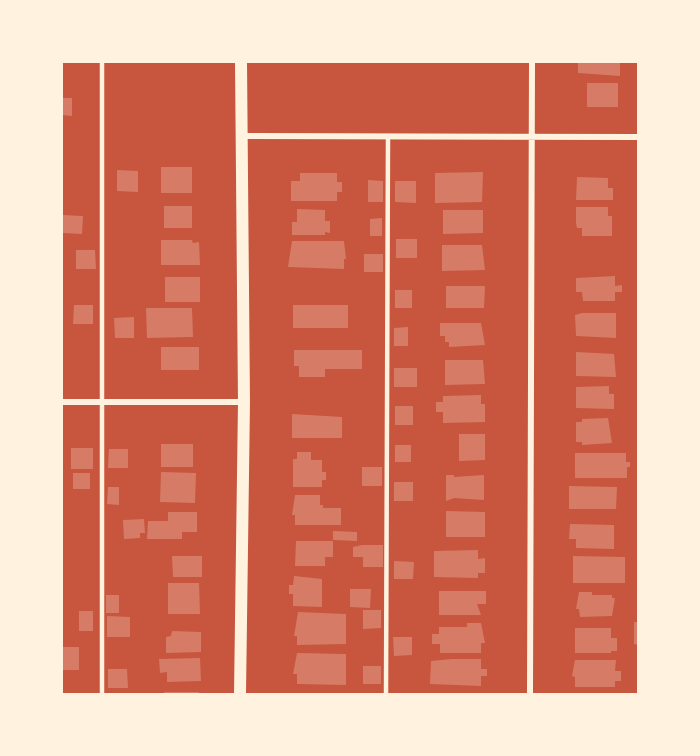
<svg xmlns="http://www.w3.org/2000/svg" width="700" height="756" font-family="Montserrat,sans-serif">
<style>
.building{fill:#d67c66}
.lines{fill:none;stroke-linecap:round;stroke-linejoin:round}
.service{stroke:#fff3e0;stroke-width:4.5}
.minor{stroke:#fff3e0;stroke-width:6}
.secondary{stroke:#fff3e0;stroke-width:12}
</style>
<rect width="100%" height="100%" fill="#c8553d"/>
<!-- building -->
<path class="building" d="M578 62H620V76L578 73Z
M587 83H618V107H587Z
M62 98H72V116L62 115Z
M161 167H192V193H161Z
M117 170 138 171V192L117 191Z
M483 172 482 202 435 203V173Z
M300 173H337V182H342V192H337V201H291V181H300Z
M577 177 608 178V188H613V200H576Z
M368 180 383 181V202H368Z
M395 181H416V203L395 202Z
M164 206H192V228H164Z
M576 207H608V216H612V236H582V228H577L576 223Z
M297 209 325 210V221H330V233L325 232V235H292V222H297Z
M443 210H483V233L443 234Z
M62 215 83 216 82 234 62 233Z
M382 218V236H370V219Z
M396 239H417V258H396Z
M161 240H192L193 243 199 242 200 265H161Z
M292 241H344L346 259H344V269L288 267Z
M442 245H482L485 270 442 271Z
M76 250H95L96 269H76Z
M364 254H383V272H364Z
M615 276V286L622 285V292H615V301H583L582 292H576V278Z
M165 277H200V302H165Z
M446 286H485L484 308H446Z
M395 290H412V308H395Z
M74 305H93V324H73Z
M293 305H348V328H293Z
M146 308H192L193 337 147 338Z
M582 313H616V338L576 336 575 315Z
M134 317V338H115L114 318Z
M440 323H481L485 345 449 347V342H445V336H440Z
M408 327V346H394V328Z
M161 347H199V370H161Z
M294 350H362V369H325V377H299V366H294Z
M576 352 614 354 616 377 576 376Z
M445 360H483L485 384 445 385Z
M394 368H417V387H394Z
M609 386V394H614V409L576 408V387Z
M481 395V404H485V422L443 423V412H436V402H443V396Z
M395 406H413V425H395Z
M292 414 342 417V438H292Z
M608 418 612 443 582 445V442H576V422H582V419Z
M459 434H485V460L459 461Z
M161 444H193V467H161Z
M395 445H411V462H395Z
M71 448H93V469H71Z
M109 449H128V468H108Z
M297 452H311V460H322V472H326V480H322V487H293V459H297Z
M575 453H626V462H630V467H627V478H575Z
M362 467H382V486H362Z
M161 472 196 473 195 503 160 502Z
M73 473H90V489H73Z
M446 475H454V477L484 475V500L454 498 446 501Z
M394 482H413V501H394Z
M569 486 617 487 616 509H569Z
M108 487H119V505L107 504Z
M295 495H320V505H323V508H341V525H295V515H292Z
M446 511 485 512V537H446Z
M168 512H197V532H182V539H147L148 521H168Z
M144 519 145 533H140V538L124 539 123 520Z
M570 524 614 525V549L576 548V539H569Z
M333 531 357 532V541L333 540Z
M296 541H333V557H325V566H295Z
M362 545H383V567H363V557H353V547Z
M478 550V559L485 558V573H478V578L434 577V551Z
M172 556H202V577H173Z
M573 556 625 557V583H573Z
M394 561 414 562 413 579H394Z
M294 576 322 579V607L293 606V594H289V585H293Z
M168 583H199L200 614H168Z
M350 589H371L370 608 350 607Z
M439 591H486V604H477L481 615H439Z
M579 592H592V595H612V598H615L612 616 580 617 579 609H576Z
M106 595H119V613H106Z
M363 610H381V628L363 629Z
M79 611H93V631H79Z
M298 612 346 614V644L297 645V636H294Z
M107 616 130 617V637H107Z
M634 622H638V645L634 644Z
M467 623H481L485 643H481V653H440V644H432V634H439V627H467Z
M575 628H611V638H617V651H611V653H575Z
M172 631 201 632V652L166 653V637L171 636Z
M393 637H412V655L394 656Z
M62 647H79V670H62Z
M297 653 346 654V685L297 684V674H293Z
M200 658 201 681 167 682V672L160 673 159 659Z
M452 659H481V669H487V676H481V686L430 684 431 661Z
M575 660H616L615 671H621V681H615V687H575V677L572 676Z
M363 666H381V684H363Z
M108 669H127L128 688H108Z
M164 692H199V694H164Z"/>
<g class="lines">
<!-- service -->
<path class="service" d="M102 694V62
M386 694 388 136"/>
<!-- minor -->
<path class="minor" d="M242 136 638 137
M62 402H244
M530 694 532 62"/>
<!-- secondary -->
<path class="secondary" d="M240 694 244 402 241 62"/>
</g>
<!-- border -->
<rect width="700" height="756" fill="none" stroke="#fff3e0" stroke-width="126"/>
</svg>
